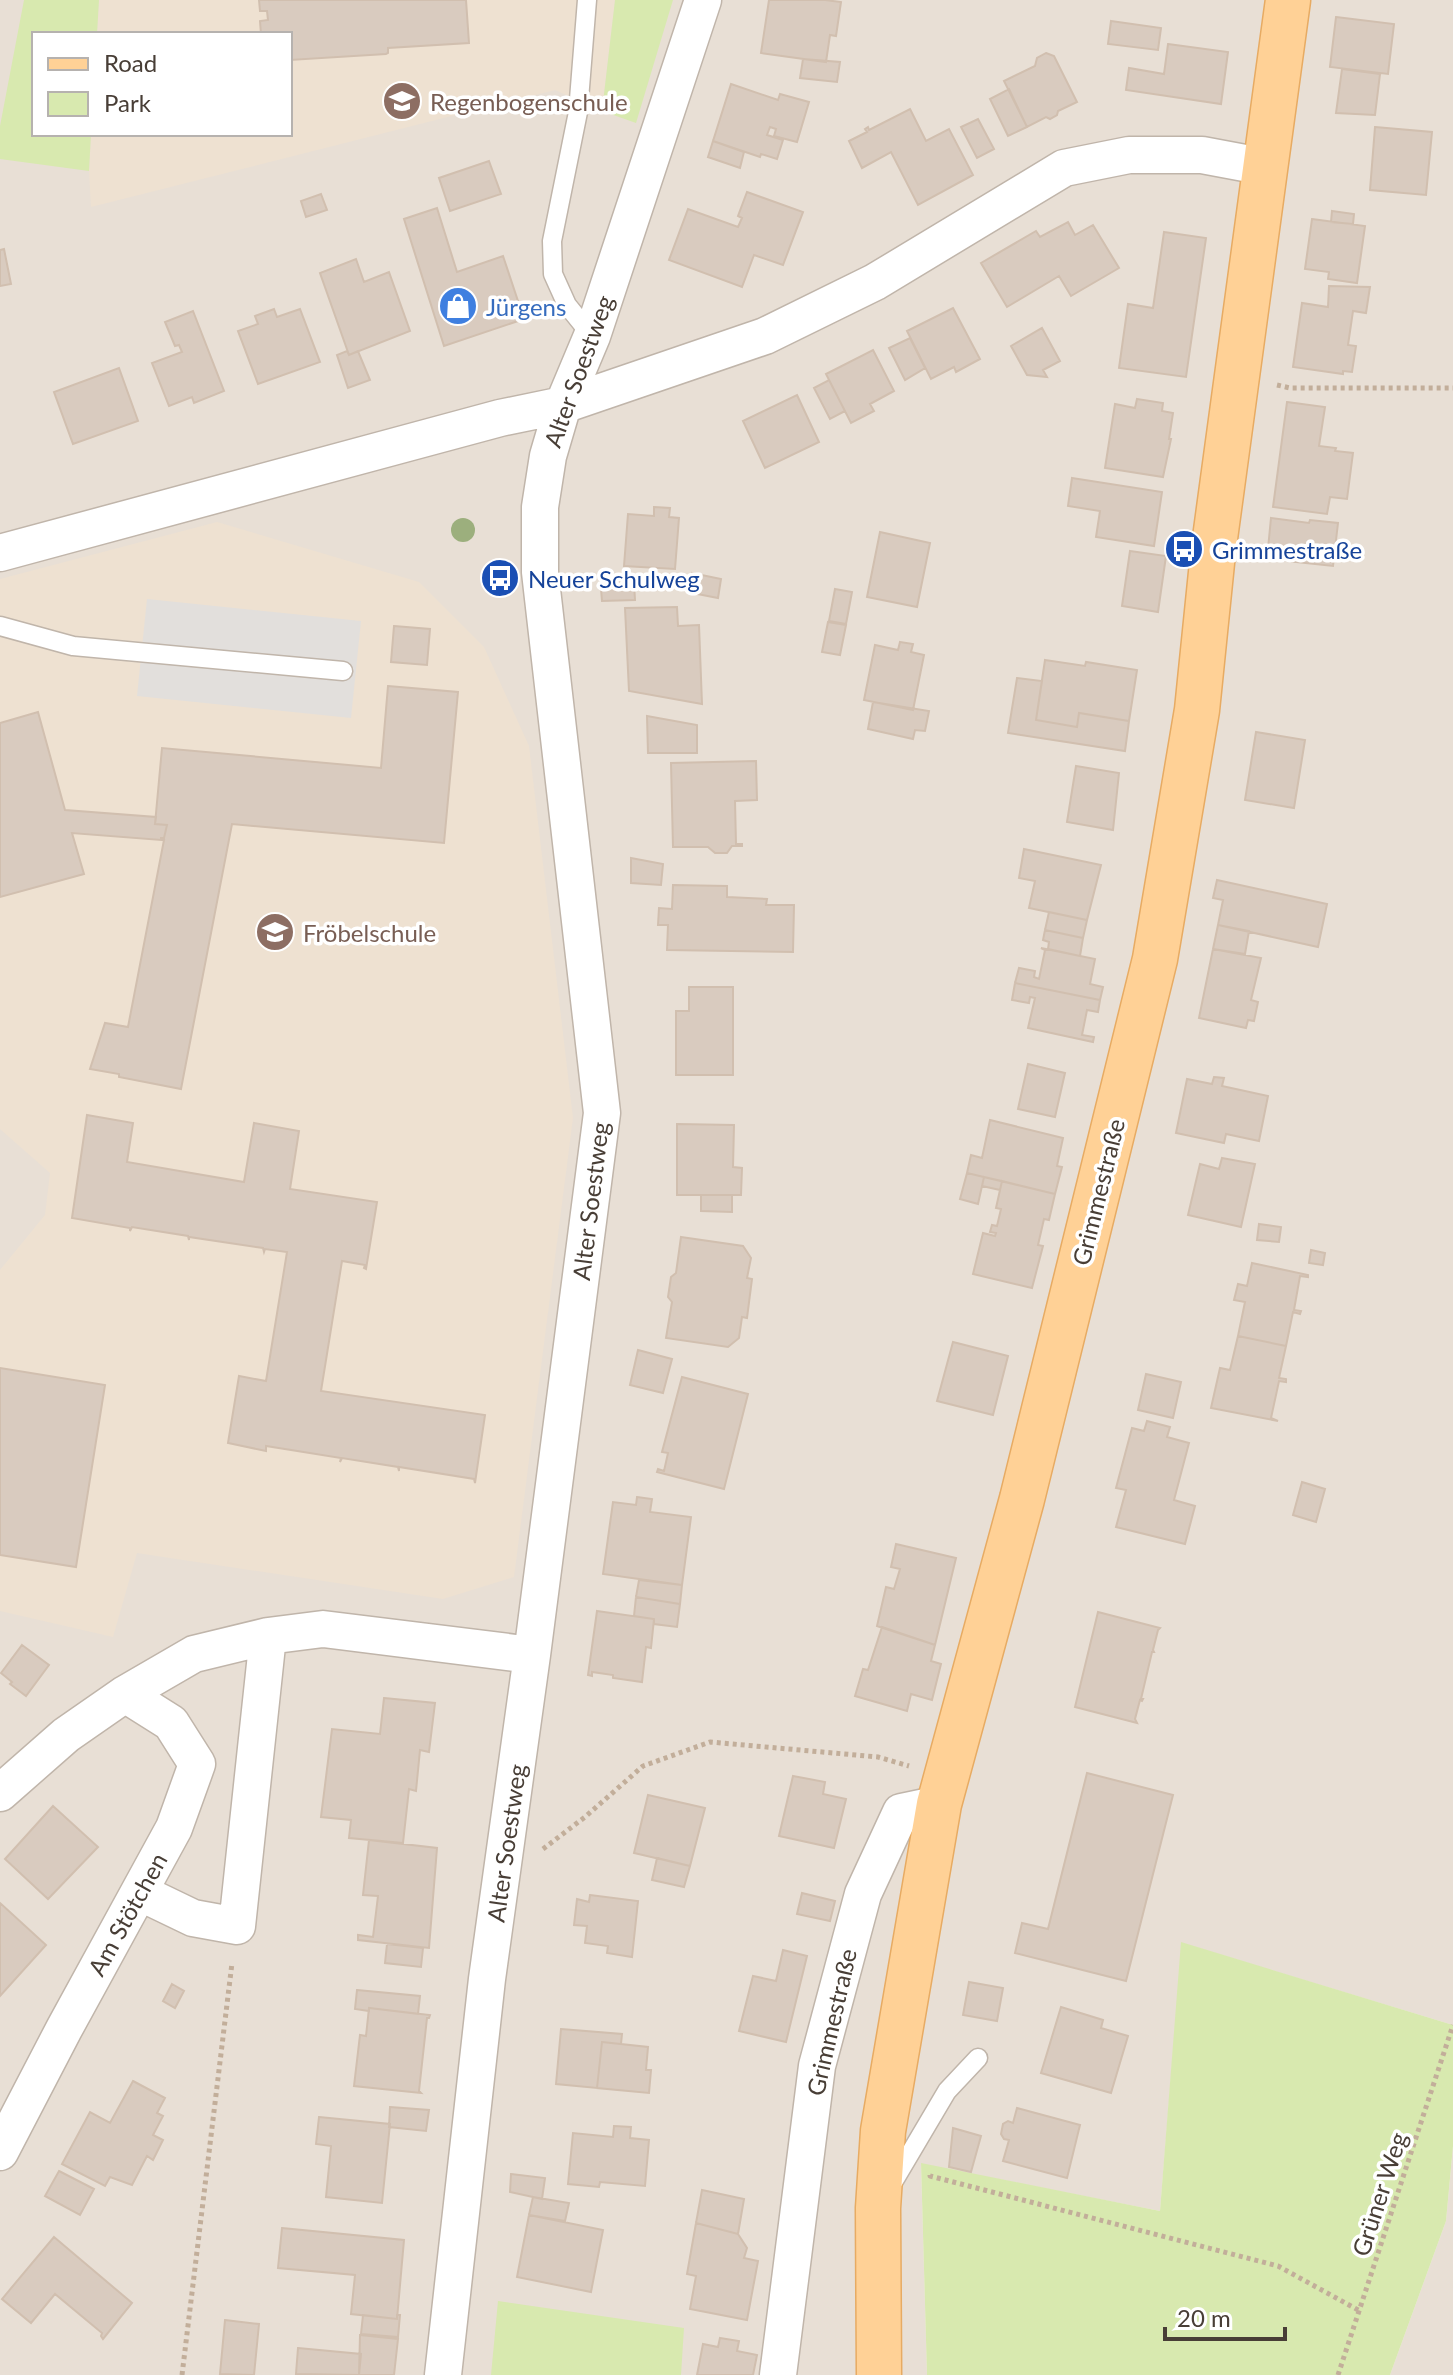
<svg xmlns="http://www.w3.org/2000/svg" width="1453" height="2375" font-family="Lato,sans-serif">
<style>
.residential{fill:#e8dfd5;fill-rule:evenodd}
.education{fill:#eee1d1}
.green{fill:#d8e9af}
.parking{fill:#e2dfdc}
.building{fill:#d9cbbf;stroke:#d1bfaf;stroke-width:2}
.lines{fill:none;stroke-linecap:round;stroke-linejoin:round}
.lane-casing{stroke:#c0b5aa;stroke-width:21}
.street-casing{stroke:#c0b5aa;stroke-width:39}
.primary-casing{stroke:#e7ab63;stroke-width:47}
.path{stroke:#c2ae9a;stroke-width:5;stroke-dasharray:4 4;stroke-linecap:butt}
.lane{stroke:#fff;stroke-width:18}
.street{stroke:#fff;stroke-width:36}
.primary{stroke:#ffd196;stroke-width:44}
.tree{fill:#9caf7d}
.labels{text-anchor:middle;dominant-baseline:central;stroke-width:7;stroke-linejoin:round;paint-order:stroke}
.education-label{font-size:24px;fill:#785e54;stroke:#fff;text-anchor:start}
.shop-label{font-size:24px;fill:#366cbe;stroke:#fff;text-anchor:start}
.street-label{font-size:24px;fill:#483e36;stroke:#fff}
.transit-label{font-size:24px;fill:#164399;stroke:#fff;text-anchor:start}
</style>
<rect width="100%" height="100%" fill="#f4eee7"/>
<!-- residential -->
<path class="residential" d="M0 0H1453V2025L1182 1943 1160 2211 921 2164 927 2375H0ZM34 34H290V134H34Z
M1453 2146V2375H1390L1446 2221Z"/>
<!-- education -->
<path class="education" d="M99 0H615L602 111 555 90 91 207 89 171 91 134H290V34H97Z
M217 522 419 582 484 647 529 746 573 1118 514 1577 443 1599 137 1553 113 1637 0 1611V1270L45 1215 50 1173 0 1129V579Z"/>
<!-- green -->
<path class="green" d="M24 0H99L97 34H34V134H91L89 171 0 159V126Z
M615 0H673L636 123 602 111Z
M1181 1942 1453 2025V2146L1446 2221 1390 2375H927L921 2163 1160 2211Z
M498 2301 684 2328 681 2375H491Z"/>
<!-- parking -->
<path class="parking" d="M147 599 361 621 351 718 137 696Z"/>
<!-- building -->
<path class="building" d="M259 0H466L469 43 388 48V53L386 54 290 60V34H261L260 21 268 20 267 11H260Z
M769 0H825L841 2 836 36 830 35 826 62 761 53Z
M1336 17 1394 24 1388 74 1330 67Z
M1111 21 1161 28 1158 50 1108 44Z
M1168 44 1228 52 1221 104 1126 90 1129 68 1164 74Z
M1046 53 1054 56 1077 102 1058 111 1057 115 1050 119 1046 117 1027 127 1004 81 1035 66 1037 58Z
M803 59 840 62 837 82 800 78Z
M1342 69 1380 74 1375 115 1336 113Z
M731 84 778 100 780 94 809 102 797 142 774 136 776 129 770 127 767 135 783 140 777 159 761 154 760 157 713 141Z
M1009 89 1027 127 1008 136 990 99Z
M910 109 926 141 949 129 973 175 918 205 891 152 862 168 849 141 867 132 865 129 868 127 869 130Z
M978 119 994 149 977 158 961 127Z
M1375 127 1432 132 1426 195 1370 190Z
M713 141 744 152 740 168 708 157Z
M489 161 501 194 450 211 439 178Z
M747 192 803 212 783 265 754 255 742 287 669 260 688 209 738 227 742 218 738 216Z
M321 194 327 210 306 217 301 201Z
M437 208 457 272 503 256 524 319 444 346 404 219Z
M1332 211 1354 214 1353 224 1331 222Z
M1312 219 1365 226 1357 283 1328 279 1329 272 1305 269Z
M1068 222 1075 235 1093 225 1119 268 1071 296 1059 276 1007 307 981 263 1036 231 1040 237Z
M1164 232 1206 238 1186 377 1119 368 1128 304 1153 308Z
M4 249 11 284 0 286V250Z
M356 259 364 282 389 272 410 331 349 355 320 273Z
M1329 286 1370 287 1366 313 1353 311 1348 345 1356 346 1352 372 1343 371V374L1293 367 1302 303 1328 307Z
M953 308 980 359 956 372 954 367 931 379 907 331Z
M274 309 277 317 300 309 320 362 258 384 238 331 258 324 255 316Z
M193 311 224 391 194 403 192 397 169 406 152 363 182 352 179 345 175 346 165 322Z
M1042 328 1060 361 1043 370 1047 377 1027 375 1011 346Z
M910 338 925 368 905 380 889 348Z
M873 350 894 391 870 404 874 411 851 423 826 374Z
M347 351 349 355 358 351 370 380 348 388 337 355Z
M119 368 138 421 73 444 54 392Z
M829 380 845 411 830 419 814 388Z
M797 395 819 442 765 468 743 421Z
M1137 399 1163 403 1162 411 1173 413 1169 439H1171L1163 477 1105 468 1115 404 1135 408Z
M1287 402 1325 407 1319 446 1336 448 1335 451 1353 453 1347 499 1330 497 1327 514 1273 507Z
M1072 478 1162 492 1154 546 1096 537 1100 511 1068 506Z
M654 507 670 508 669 517 679 518 675 569 624 566 628 514 654 516Z
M1271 518 1309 523 1310 520 1338 523 1333 566 1267 559Z
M880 532 930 543 917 607 867 597Z
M1130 551 1166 556 1158 612 1122 606Z
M692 573 721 579 718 598 687 592Z
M600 576 634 583 635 600 602 601Z
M835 589 852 592 846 624 829 621Z
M677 607 678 626 699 625 702 704 629 691 625 608Z
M828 622 846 625 840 655 822 652Z
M394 626 430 629 427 665 391 662Z
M900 642 913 644 911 652 924 655 913 710 864 700 875 645 898 650Z
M1045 660 1085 666 1086 662 1137 670 1129 721 1079 713 1077 727 1036 720Z
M1017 678 1042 681 1036 720 1077 727 1079 713 1129 721 1125 751 1008 733Z
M388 686 458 692 444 843 232 824 181 1089 119 1077V1074L90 1069 105 1023 128 1027 164 840H161V838H164L167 825 155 824 162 748 381 768Z
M873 702 929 711 925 731 915 730 913 739 868 729Z
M38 712 65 810 156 817 155 824 167 825 164 838H161V840L72 833 84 874 0 897V723Z
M647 716 697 725V753H648Z
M1256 732 1305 740 1294 808 1245 800Z
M756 761 757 800 735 801 736 844H742V846H732L727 853H715L708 847H673L671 763Z
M1076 766 1119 773 1113 830 1067 822Z
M1024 849 1101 865 1087 920 1029 908 1035 881 1019 878Z
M631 858 663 864 661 885 631 883Z
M1217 880 1327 904 1318 947 1218 925 1223 900 1213 898Z
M673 885 727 886V897L767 899 766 905H794L793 952 667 950 668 925H658L659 908 672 909Z
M1049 912 1087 920 1083 938 1045 930Z
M1218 925 1249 931 1245 954 1213 949Z
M1045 930 1083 938 1080 956 1048 949 1049 942 1043 940Z
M1041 948 1095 959 1090 984 1103 987 1100 1000 1015 983 1019 968 1035 971 1034 977 1039 979 1045 950Z
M1213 949 1261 958 1251 1000 1258 1002 1254 1021 1248 1020 1246 1028 1199 1018Z
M1015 983 1100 1000 1098 1012 1087 1010 1082 1035 1094 1037 1093 1042 1028 1028 1035 998 1030 997 1029 1003 1012 1000Z
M689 987H733V1075H676V1011H689Z
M1028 1064 1065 1073 1055 1117 1018 1109Z
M1214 1077 1224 1078 1222 1086 1268 1096 1259 1141 1226 1134 1224 1143 1176 1133 1187 1079 1212 1084Z
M87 1115 133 1123 127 1162 244 1182 254 1123 299 1131 290 1189 377 1202 366 1269 364 1268 365 1265 342 1261 321 1391 485 1415 475 1483 474 1479 399 1467V1471L398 1467 342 1458 340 1462 341 1458 266 1446V1451L228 1443 239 1376 266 1381 287 1252 265 1249 264 1252 263 1248 189 1237V1240L188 1236 132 1227 130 1231V1228L72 1218Z
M990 1120 1063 1138 1057 1166 1062 1167 1055 1194 967 1173 971 1155 982 1158Z
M677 1124 734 1125 733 1167 742 1168 741 1195H677Z
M1222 1158 1255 1164 1241 1227 1188 1215 1200 1164 1219 1169Z
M967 1173 984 1177 978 1204 960 1199Z
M984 1177 1002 1181 1000 1190 982 1186Z
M1002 1181 1055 1194 1049 1220 1044 1219 1038 1245 1043 1246 1032 1288 973 1274 983 1233 995 1236 996 1233 990 1232 992 1225 997 1226 1001 1209 996 1208Z
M701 1195H732V1212L701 1211Z
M1259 1224 1281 1227 1279 1242 1257 1240Z
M681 1237 743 1246 751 1258 747 1278 752 1279 747 1318 742 1317 739 1338 728 1347 666 1338 672 1302 668 1297 671 1277 676 1273Z
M1311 1250 1325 1253 1323 1265 1309 1263Z
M1252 1263 1308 1275V1277L1300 1276 1294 1310 1301 1311 1300 1314 1293 1312 1286 1346 1238 1336 1245 1302 1234 1300 1238 1284 1247 1286Z
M1238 1336 1286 1346 1279 1378 1286 1379V1382L1279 1381 1271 1418 1278 1421 1211 1408 1220 1368 1230 1370Z
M953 1342 1008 1356 993 1415 937 1401Z
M638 1350 672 1359 663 1393 630 1385Z
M0 1368 105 1385 76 1567 0 1555Z
M1146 1374 1181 1382 1173 1418 1138 1410Z
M682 1377 748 1394 724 1489 657 1472 658 1469 664 1471 668 1453 662 1452Z
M1147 1421 1170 1427 1167 1437 1189 1443 1174 1500 1195 1506 1185 1544 1116 1527 1126 1490 1116 1488 1132 1428 1144 1431Z
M1302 1482 1325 1489 1316 1522 1293 1515Z
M637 1497 652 1499 650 1512 691 1517 682 1585 603 1574 613 1502 636 1505Z
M896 1544 956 1558 935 1645 877 1626 886 1587 894 1589 900 1569 891 1567Z
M639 1580 682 1585 680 1604 636 1597Z
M636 1597 680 1604 677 1627 654 1624V1619L634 1616Z
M597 1611 654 1619 651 1648 646 1647 642 1682 613 1678V1675L592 1672V1676L588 1675Z
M1098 1612 1160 1628 1158 1630 1153 1650 1154 1652H1152L1141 1699H1143L1142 1701 1140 1700 1135 1719 1137 1723 1075 1707Z
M882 1627 935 1645 931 1661 941 1664 932 1700 911 1694 907 1711 855 1696 863 1669 868 1670Z
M22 1645 49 1665 26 1696 10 1684 12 1682 1 1673Z
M384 1698 435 1703 429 1752 420 1750 416 1791 409 1789 403 1843 349 1838 351 1820 321 1817 332 1729 380 1734Z
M1087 1773 1173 1795 1126 1981 1015 1953 1022 1923 1048 1929Z
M793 1776 825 1782 823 1794 846 1799 834 1848 779 1836Z
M648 1795 705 1808 690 1866 634 1853Z
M53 1806 98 1847 48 1899 5 1859Z
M369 1840 437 1848 429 1948 358 1940V1935L373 1937 378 1896 363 1895Z
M657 1858 690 1866 684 1887 652 1880Z
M802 1893 835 1901 830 1921 797 1914Z
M590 1895 638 1901 632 1957 607 1953 608 1946 585 1943 587 1926 574 1925 577 1899 589 1902Z
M0 1903 46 1945 0 1996Z
M387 1944 423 1948 421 1967 385 1963Z
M783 1950 807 1956 786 2042 739 2031 753 1976 776 1981Z
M969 1982 1003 1988 997 2021 963 2015Z
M172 1984 184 1991 175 2008 163 2001Z
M357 1990 420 1996 418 2014 369 2008V2011L355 2009Z
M1061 2007 1103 2020 1101 2028 1128 2036 1111 2093 1041 2073Z
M369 2008 430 2015 429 2018H427L419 2091 421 2093 354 2086 360 2035 366 2036Z
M561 2029 622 2034 621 2044 602 2042 597 2088 556 2084Z
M602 2042 648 2047 646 2070H651L649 2093 597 2088Z
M133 2081 165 2098 157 2113 163 2116 153 2135 163 2140 153 2160 147 2156 132 2185 110 2177 105 2186 62 2164 90 2112 110 2123Z
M390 2107 429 2110 426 2131 389 2127Z
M1017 2108 1080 2125 1067 2178 1003 2161 1009 2140 1004 2139 1001 2134 1003 2124 1008 2121 1013 2123Z
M319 2117 390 2124 382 2203 326 2197 331 2146 316 2144Z
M614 2126 631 2127 630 2138 649 2140 645 2186 600 2182 599 2187 568 2184 573 2133 613 2137Z
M953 2128 981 2136 971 2172 949 2167Z
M59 2171 94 2189 80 2215 45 2196Z
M511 2174 545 2178 542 2199 510 2192Z
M702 2190 744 2199 738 2234 696 2223Z
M533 2197 569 2203 565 2221 529 2215Z
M529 2215 603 2230 591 2292 517 2277Z
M696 2223 738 2234 747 2248 744 2258 758 2261 747 2320 690 2309 696 2276 687 2274Z
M282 2228 404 2240 397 2319 351 2314 355 2275 278 2268Z
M54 2237 132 2303 103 2339 101 2336 102 2333 55 2294 31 2323 2 2299Z
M363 2315 397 2319V2315H400L398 2337 361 2334Z
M225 2320 259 2324 254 2375 220 2374Z
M360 2335 398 2339 394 2375H359Z
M720 2338 739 2341 737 2351 757 2355 753 2375H697L703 2344 718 2347Z
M298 2348 361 2354 359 2375 296 2374Z"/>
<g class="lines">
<!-- lane casing -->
<g class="lane-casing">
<path id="lane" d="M587 0 578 112 552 241 553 274 567 305 592 336
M0 626 73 646 343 671
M892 2184 947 2091 978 2058"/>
</g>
<!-- street casing -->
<g class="street-casing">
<path id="street" d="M0 553 500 418 563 405 765 336 875 282 1064 168 1129 155H1202L1266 167
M0 1793 66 1735 125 1694 194 1654 268 1636 323 1629 532 1655
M139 1892 193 1918 237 1926 268 1636
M0 2152 64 2029 174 1828 197 1764 171 1723 125 1694
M443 2375 487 1979 532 1655 602 1113 540 572V507L548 456 563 405 592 336 703 0
M778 2375 817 2066 863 1894 901 1812 939 1804"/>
</g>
<!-- primary casing -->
<g class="primary-casing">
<path id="primary" d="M879 2375 878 2208 883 2131 939 1804 1022 1499 1155 959 1197 710 1213 553 1288 0"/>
</g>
<!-- path -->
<path class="path" d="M1277 385 1290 388H1453
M543 1849 585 1817 643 1766 710 1742 878 1757 909 1766
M930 2175V2176L1278 2266 1360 2311
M182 2375 232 1963
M1338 2375 1453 2025"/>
<!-- lane -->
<use href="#lane" class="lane"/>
<!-- street -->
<use href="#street" class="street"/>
<!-- primary -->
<use href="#primary" class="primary"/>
</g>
<!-- trees -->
<circle class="tree" cx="463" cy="530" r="12"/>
<!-- icons -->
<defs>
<g id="school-disc" transform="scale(2)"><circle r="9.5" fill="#8d6e63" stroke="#fff"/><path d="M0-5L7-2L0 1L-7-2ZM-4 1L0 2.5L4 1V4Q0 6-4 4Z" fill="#fff"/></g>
<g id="shop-disc" transform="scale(2)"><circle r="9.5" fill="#3f7fe0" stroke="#fff"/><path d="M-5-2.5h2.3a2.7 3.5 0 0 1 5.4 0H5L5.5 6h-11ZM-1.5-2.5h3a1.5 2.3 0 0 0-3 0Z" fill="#fff"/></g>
<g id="bus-disc" transform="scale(2)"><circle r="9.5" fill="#1a4fb4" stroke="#fff"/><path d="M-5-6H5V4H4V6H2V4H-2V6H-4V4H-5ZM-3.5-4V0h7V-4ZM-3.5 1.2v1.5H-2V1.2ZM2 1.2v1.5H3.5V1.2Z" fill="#fff"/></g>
</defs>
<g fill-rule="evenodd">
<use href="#school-disc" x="402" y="101"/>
<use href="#shop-disc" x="458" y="306"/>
<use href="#bus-disc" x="1184" y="549"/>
<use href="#bus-disc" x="500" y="578"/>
<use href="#school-disc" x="275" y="932"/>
</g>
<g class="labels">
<!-- education labels -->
<g class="education-label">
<text x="430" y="101">Regenbogenschule</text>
<text x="303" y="932">Fröbelschule</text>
</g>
<!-- shop labels -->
<g class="shop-label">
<text x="486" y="306">Jürgens</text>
</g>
<!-- street labels -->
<g class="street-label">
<text transform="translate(578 371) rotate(-70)">Alter Soestweg</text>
<text transform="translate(1098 1192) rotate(-76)">Grimmestraße</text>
<text transform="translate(590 1201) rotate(-83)">Alter Soestweg</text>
<text transform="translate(506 1843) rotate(-82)">Alter Soestweg</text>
<text transform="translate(127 1914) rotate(-61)">Am Stötchen</text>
<text transform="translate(831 2022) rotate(-77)">Grimmestraße</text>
<text transform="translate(1379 2194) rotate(-72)">Grüner Weg</text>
</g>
<!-- transit labels -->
<g class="transit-label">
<text x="1212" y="549">Grimmestraße</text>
<text x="528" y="578">Neuer Schulweg</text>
</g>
</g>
<!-- legend -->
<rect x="32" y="32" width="260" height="104" fill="#ffffff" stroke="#b6b2af" stroke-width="2"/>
<rect x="48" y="58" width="40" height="12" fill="#ffd196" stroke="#b6b2af" stroke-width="2"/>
<text x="104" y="72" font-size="24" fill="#483e36">Road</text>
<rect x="48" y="92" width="40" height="24" fill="#d8e9af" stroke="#b6b2af" stroke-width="2"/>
<text x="104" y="112" font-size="24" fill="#483e36">Park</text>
<!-- scale -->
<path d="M1165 2327v12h120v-12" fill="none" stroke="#483e36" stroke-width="4"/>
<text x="1177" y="2327" font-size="24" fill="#483e36" stroke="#ffffff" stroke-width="6" paint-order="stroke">20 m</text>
</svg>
